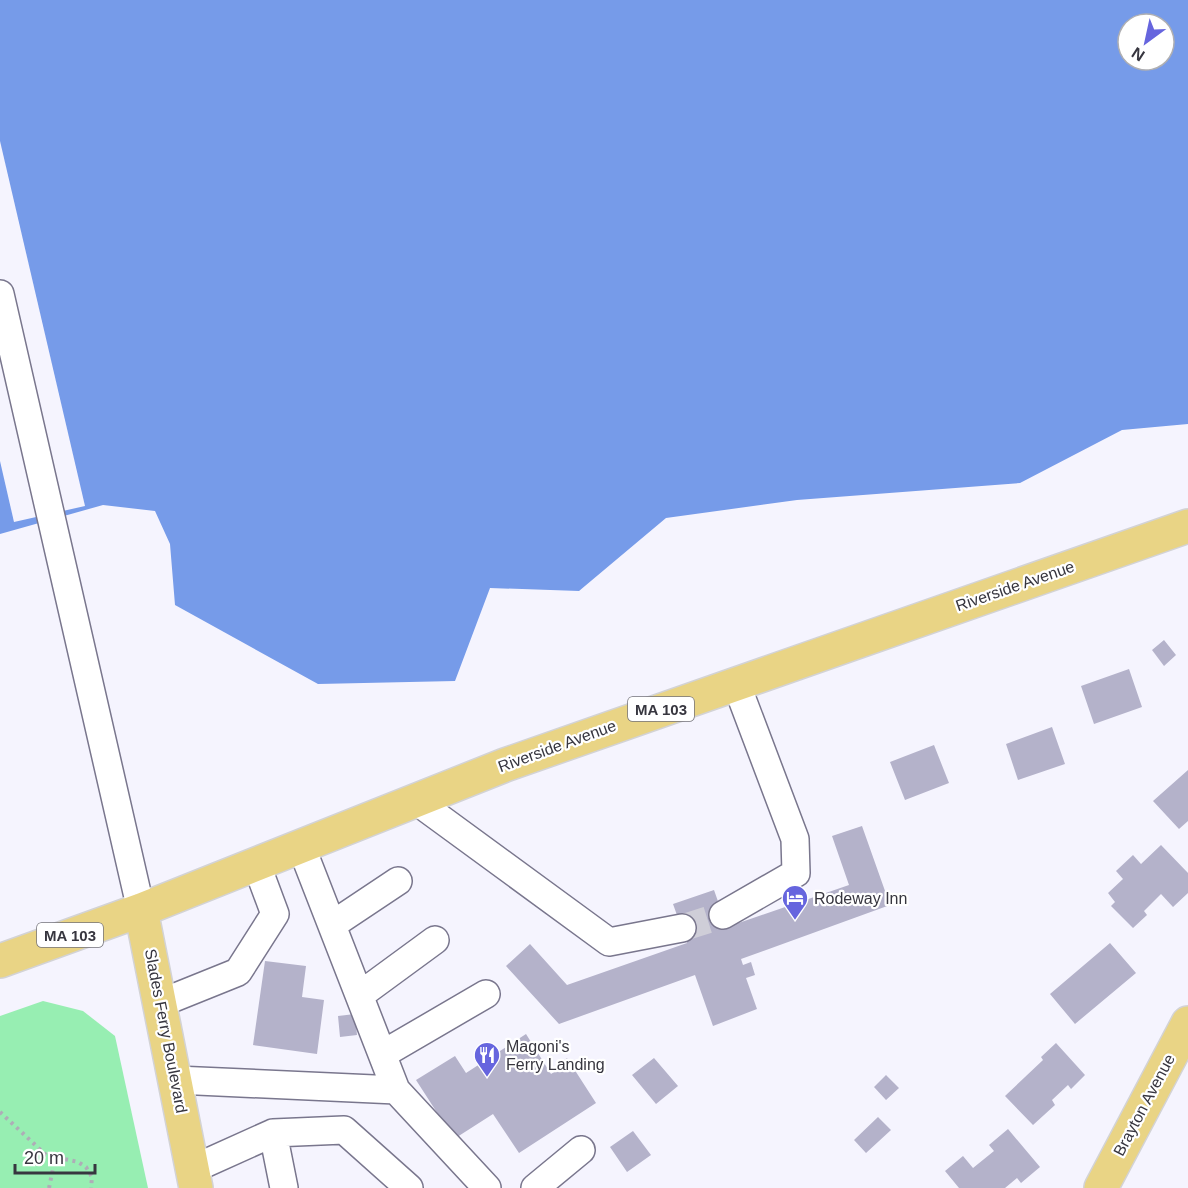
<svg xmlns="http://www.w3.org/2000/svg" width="1188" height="1188" font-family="Arial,sans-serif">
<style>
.green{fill:#97eeb2}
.water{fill:#769be9;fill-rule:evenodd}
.pier{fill:#f5f4fe}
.building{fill:#b4b2ca}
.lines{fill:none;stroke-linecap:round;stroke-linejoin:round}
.minor-tunnel{stroke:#cfced8;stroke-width:27;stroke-dasharray:27 14;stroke-linecap:butt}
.minor-casing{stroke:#79768d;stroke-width:30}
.major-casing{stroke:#d3d3d5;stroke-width:36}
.path{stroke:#aeadb7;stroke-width:4;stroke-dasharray:3 4.5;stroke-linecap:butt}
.minor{stroke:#fff;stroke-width:27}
.major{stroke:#e9d485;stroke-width:33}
.labels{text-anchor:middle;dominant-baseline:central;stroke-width:4.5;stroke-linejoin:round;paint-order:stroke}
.shield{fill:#fff;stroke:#737279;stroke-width:1.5}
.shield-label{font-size:15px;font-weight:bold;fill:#37363f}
.street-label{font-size:16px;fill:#37363f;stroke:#fff}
.poi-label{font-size:16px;fill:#37363f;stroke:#fff;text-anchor:start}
</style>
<rect width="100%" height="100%" fill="#f5f4fe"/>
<!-- green -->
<path class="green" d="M43 1001 83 1011 115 1036 148 1188H0V1016Z"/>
<!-- water -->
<path class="water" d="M0 0H1188V424L1122 430 1020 483 797 500 666 518 579 591 490 588 455 681 318 684 175 605 170 544 155 511 103 505 0 534ZM1128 24H1164V60H1128Z"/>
<!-- pier -->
<path class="pier" d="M0 141 85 506 14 522 0 461Z"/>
<!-- building -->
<path class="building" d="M1164 640 1176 655 1164 666 1152 650Z
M1129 669 1142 707 1094 724 1081 686Z
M1052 727 1065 764 1018 780 1006 744Z
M934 745 949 783 905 800 890 762Z
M1188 770V821L1179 829 1153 801Z
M862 826 890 905 741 959 743 965 751 962 755 975 746 978 757 1009 713 1026 695 975 559 1024 506 966 530 944 567 985 687 943 673 904 714 890 727 927 849 885 832 836Z
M1161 845 1188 873V893L1173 907 1161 894 1144 911 1147 915 1133 928 1111 906 1115 902 1108 893 1123 879 1116 871 1133 855 1141 864Z
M1110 943 1136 973 1075 1024 1050 994Z
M265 961 306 966 302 997 324 1000 317 1054 253 1045Z
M355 1014 357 1035 340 1037 338 1016Z
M526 1034 551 1074 559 1069 556 1066 567 1058 596 1103 519 1153 493 1114 454 1139 416 1080 455 1056 466 1073Z
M1056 1043 1085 1075 1071 1089 1068 1085 1052 1100 1055 1105 1033 1125 1005 1096 1043 1060 1041 1057Z
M654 1058 678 1086 656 1104 632 1075Z
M886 1075 899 1088 886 1100 874 1087Z
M878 1117 891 1130 866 1153 854 1140Z
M1008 1129 1040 1167 1021 1183 1017 1178 1005 1188H959L945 1171 963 1156 973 1168 994 1151 989 1145Z
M633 1131 651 1155 627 1172 610 1147Z"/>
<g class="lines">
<!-- minor-tunnel -->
<path class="minor-tunnel" d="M682 928 723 915"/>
<!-- minor casing -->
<g class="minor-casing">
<path id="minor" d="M0 294 141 910
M415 800 609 942 682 928
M301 846 396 1090 487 1188
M723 915 796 873 795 839 736 683
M332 925 398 881
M360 995 435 940
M161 1003 238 972 275 914 256 863
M383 1054 486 994
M176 1080 396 1090
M273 1133 284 1188
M193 1169 273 1133 344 1130 409 1188
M535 1188 581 1150"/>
</g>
<!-- major casing -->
<g class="major-casing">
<path id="major" d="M141 910 196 1188
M0 961 141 910 505 765 1188 526
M1101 1188 1188 1023"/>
</g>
<!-- path -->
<path class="path" d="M0 1112 46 1155 78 1162 86 1167 92 1177 91 1188
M49 1188 55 1159"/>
<!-- minor -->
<use href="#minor" class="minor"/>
<!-- major -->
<use href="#major" class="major"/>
</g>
<!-- icons -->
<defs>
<g id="hotel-pin" transform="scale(1.35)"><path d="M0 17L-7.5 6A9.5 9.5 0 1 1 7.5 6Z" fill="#6665de" stroke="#fff"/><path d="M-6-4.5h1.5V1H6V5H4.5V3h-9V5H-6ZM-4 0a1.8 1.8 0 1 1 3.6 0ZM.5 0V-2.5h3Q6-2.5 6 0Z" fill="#fff"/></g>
<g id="restaurant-pin" transform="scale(1.35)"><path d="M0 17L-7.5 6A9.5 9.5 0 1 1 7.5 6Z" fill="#6665de" stroke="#fff"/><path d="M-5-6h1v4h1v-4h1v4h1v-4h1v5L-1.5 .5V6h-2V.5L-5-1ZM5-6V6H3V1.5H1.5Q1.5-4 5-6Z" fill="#fff"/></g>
</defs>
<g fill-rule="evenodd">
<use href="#hotel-pin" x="795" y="898"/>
<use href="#restaurant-pin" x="487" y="1055"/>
</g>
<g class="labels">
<!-- shield labels -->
<g class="shield">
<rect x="628" y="697" width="66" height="24" rx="4.5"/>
<rect x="37" y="923" width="66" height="24" rx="4.5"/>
</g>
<g class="shield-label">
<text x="661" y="709">MA 103</text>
<text x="70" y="935">MA 103</text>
</g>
<!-- street labels -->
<g class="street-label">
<text transform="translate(1015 586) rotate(-19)">Riverside Avenue</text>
<text transform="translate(557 746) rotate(-20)">Riverside Avenue</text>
<text transform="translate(166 1031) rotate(79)">Slades Ferry Boulevard</text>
<text transform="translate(1144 1105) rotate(-62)">Brayton Avenue</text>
</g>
<!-- poi labels -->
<g class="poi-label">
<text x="814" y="898">Rodeway Inn</text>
<text x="506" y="1046">Magoni's<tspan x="506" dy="18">Ferry Landing</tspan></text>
</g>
</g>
<!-- north arrow -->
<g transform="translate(1146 42) rotate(213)"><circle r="28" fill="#ffffff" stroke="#afafb2" stroke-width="1.5"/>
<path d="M0-4.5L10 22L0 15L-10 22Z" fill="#6665de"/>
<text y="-9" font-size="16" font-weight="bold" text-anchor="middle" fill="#37363f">N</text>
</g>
<!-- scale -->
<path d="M15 1164v9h80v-9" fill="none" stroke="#37363f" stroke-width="3"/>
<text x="24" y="1164" font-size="18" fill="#37363f" stroke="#ffffff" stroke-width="4.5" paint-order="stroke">20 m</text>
</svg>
